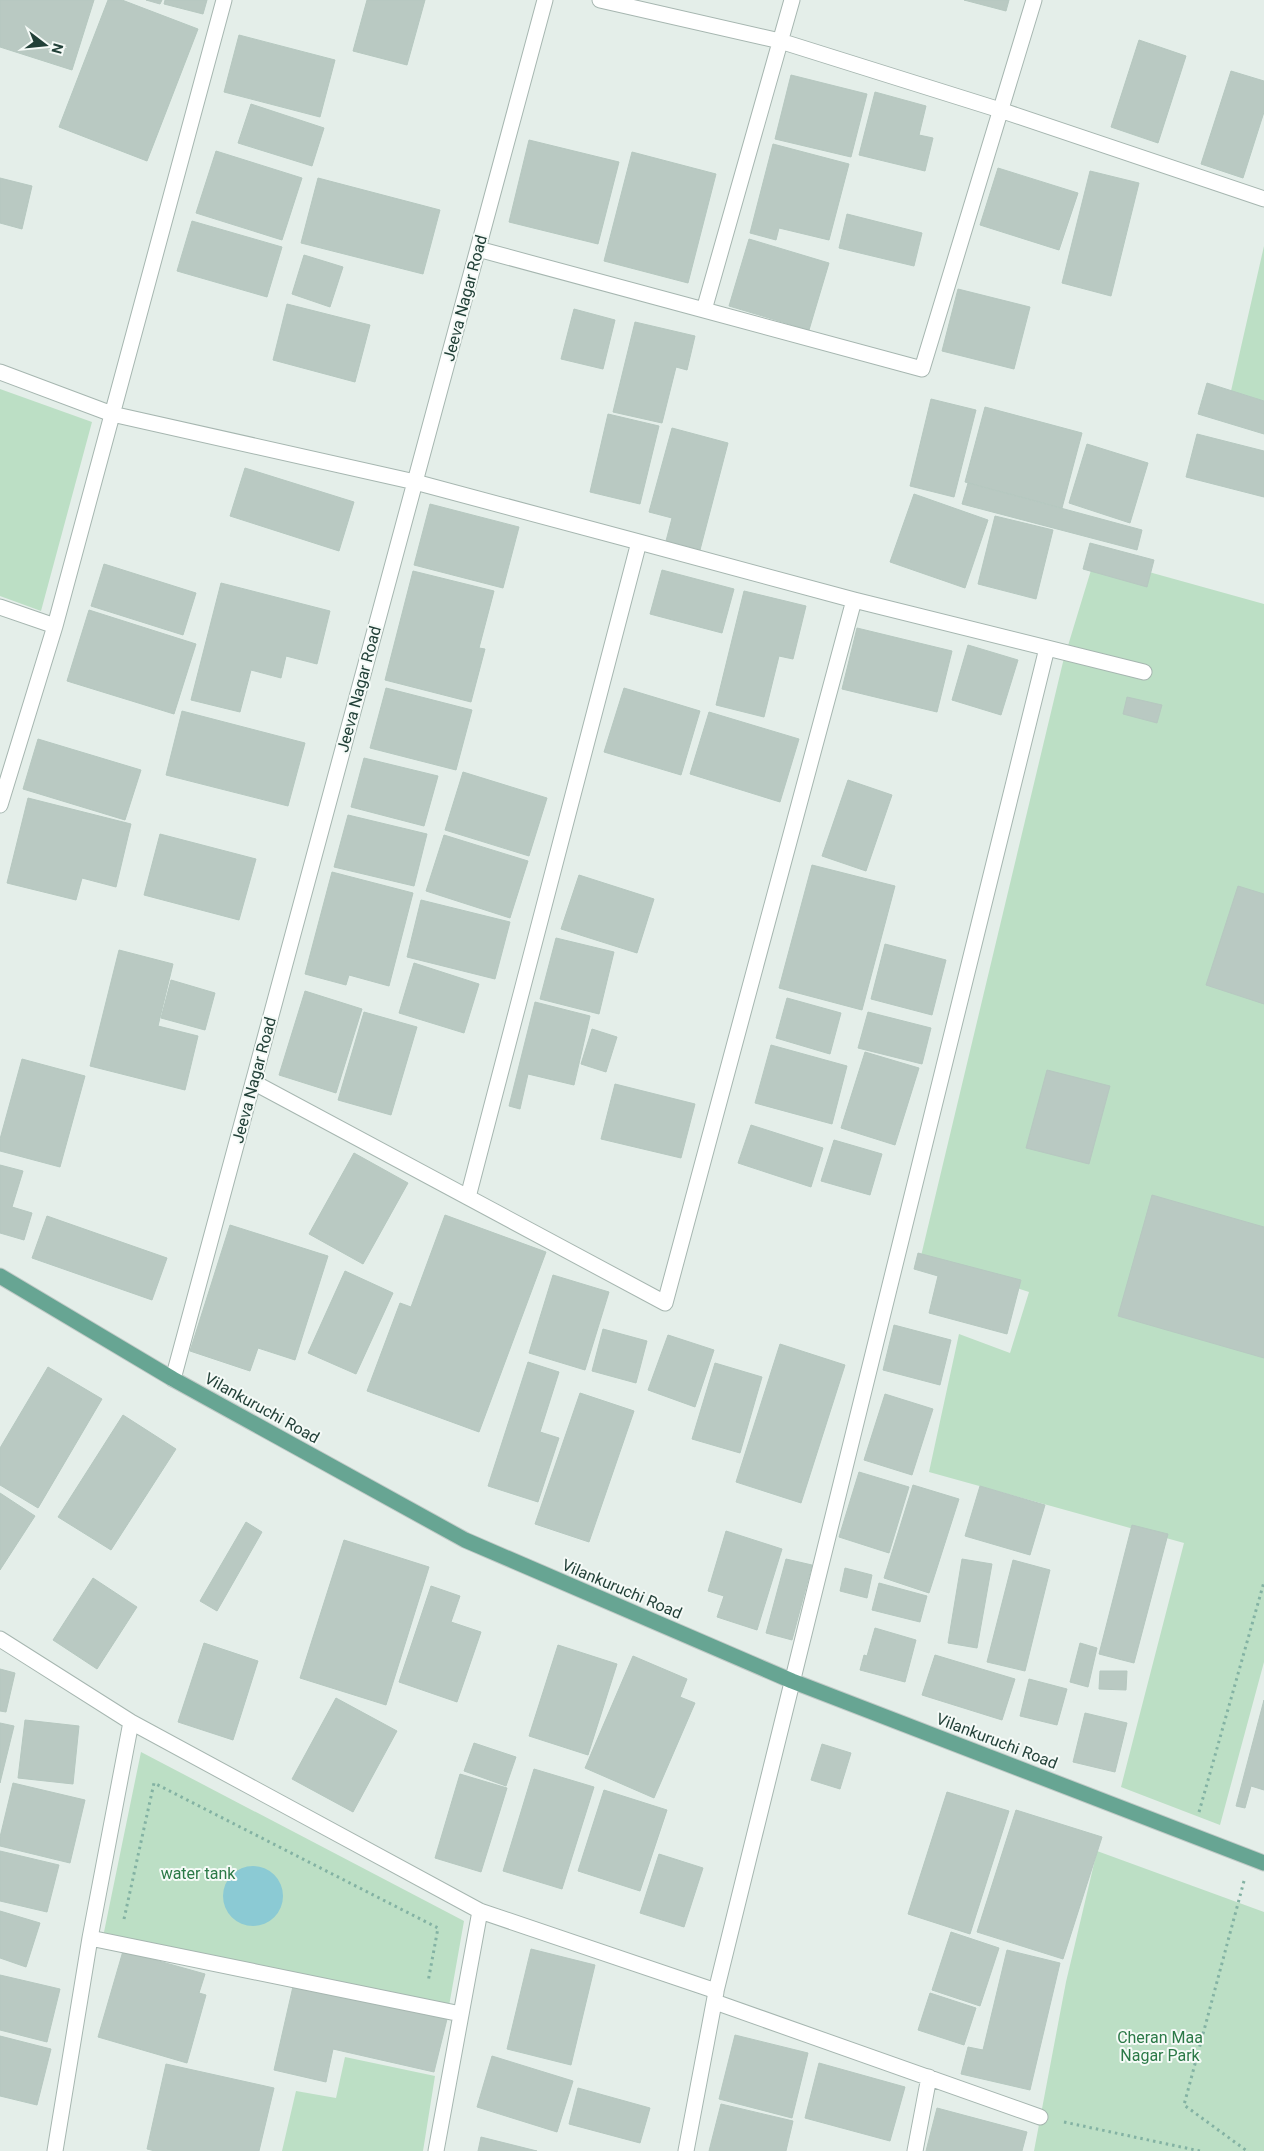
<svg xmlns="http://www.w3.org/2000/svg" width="1264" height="2151" font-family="Roboto,sans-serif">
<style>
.green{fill:#bcdfc5}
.water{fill:#8bcad4}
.building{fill:#b9c9c2;stroke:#b6c8c0}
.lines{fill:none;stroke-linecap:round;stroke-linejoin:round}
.minor-casing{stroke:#a6b6b0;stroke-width:17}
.major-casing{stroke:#c1cac7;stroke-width:17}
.path{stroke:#83b2a3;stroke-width:3;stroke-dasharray:2.5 4;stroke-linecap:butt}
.minor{stroke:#fff;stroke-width:15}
.major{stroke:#67a593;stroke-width:15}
.labels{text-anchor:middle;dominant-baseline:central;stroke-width:4;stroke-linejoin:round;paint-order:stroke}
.street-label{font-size:16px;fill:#224038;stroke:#f5faf7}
.park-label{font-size:16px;fill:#2b7947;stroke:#f5faf7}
</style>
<rect width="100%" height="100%" fill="#e4eee9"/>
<!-- green -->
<path class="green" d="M1264 246V401L1231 391Z
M0 389 92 422 41 611 0 596Z
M1095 557 1264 604V1662L1220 1825 1121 1787 1184 1543 929 1472 959 1334 1010 1353 1029 1292 921 1256 1063 662Z
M141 1752 464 1921 449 2006 103 1937Z
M1097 1851 1264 1912V2151H1034L1066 1982Z
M345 2057 435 2076 423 2151H282L296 2091 336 2098Z"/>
<!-- water -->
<path class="water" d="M223 1896a30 30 0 1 1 60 0a30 30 0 1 1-60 0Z"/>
<!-- building -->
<path class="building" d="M0 0H94L72 70 0 47Z
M108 0H122L198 29 147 161 59 127Z
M146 0H162L160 4Z
M165 0H207L203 14 164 4Z
M367 0H425L407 65 353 51Z
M964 0H1009L1006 11Z
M239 35 335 60 320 117 224 92Z
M1139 40 1186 56 1158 143 1111 127Z
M1231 71 1264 81V112L1243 178 1201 164Z
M791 75 867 94 851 157 775 139Z
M875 92 926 106 919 135 933 138 925 171 859 155Z
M251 104 324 128 312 166 238 143Z
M529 140 619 162 598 244 509 222Z
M773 144 849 164 829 240 779 228 776 240 750 233Z
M216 151 302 178 282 240 196 213Z
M632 152 716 174 688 283 604 261Z
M998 168 1078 193 1059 250 980 225Z
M1090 171 1139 183 1111 296 1062 283Z
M0 178 32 186 22 229 0 223Z
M318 178 440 210 423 274 301 243Z
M847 214 922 233 914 266 839 248Z
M192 221 282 247 267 297 177 271Z
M749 239 829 263 809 330 729 306Z
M304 255 343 267 330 307 292 294Z
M958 289 1030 307 1014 369 942 351Z
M287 304 370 325 355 382 273 360Z
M574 309 615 320 603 369 561 359Z
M635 322 695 336 687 370 676 367 662 423 613 412Z
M1207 383 1264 401V434L1198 414Z
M931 399 976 410 954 497 910 486Z
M985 407 1082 433 1062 508 965 482Z
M608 414 659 426 640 504 590 492Z
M672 428 728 443 700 550 666 541 672 518 649 512Z
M1197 434 1264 451V497L1186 477Z
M1087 444 1148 463 1130 523 1069 503Z
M245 468 354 502 339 551 230 516Z
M968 483 1142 530 1137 550 962 504Z
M914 494 988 520 965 588 890 562Z
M430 504 519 527 503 588 414 565Z
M995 516 1053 530 1036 599 978 584Z
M1090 543 1154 560 1147 587 1083 569Z
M104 564 196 593 183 635 91 606Z
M662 570 734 589 722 633 650 614Z
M413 571 494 591 479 648 485 649 471 702 385 680Z
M221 583 330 611 317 664 286 656 281 678 251 670 240 712 191 700Z
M744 591 806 606 793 659 779 656 764 717 716 705Z
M89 610 196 644 174 714 67 681Z
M857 628 952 651 937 712 842 689Z
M968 645 1018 660 1001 715 952 700Z
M386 688 472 710 456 770 370 748Z
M624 688 700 711 681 775 604 752Z
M1127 697 1162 705 1157 723 1123 714Z
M182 711 305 743 288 806 166 775Z
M709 712 799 739 780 802 690 774Z
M38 739 141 770 125 820 23 789Z
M364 758 438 776 424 826 351 807Z
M463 772 547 798 529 856 445 830Z
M848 780 892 795 866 871 822 856Z
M28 798 131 824 116 887 82 878 76 900 7 883Z
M348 815 427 834 414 886 334 867Z
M160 834 256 859 239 920 144 895Z
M444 835 528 861 510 918 426 891Z
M812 865 895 886 862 1010 779 988Z
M332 872 413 893 389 986 349 975 346 985 305 974Z
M579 875 654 899 637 953 561 929Z
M1238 886 1264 894V1004L1206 985Z
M421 900 510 922 495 979 407 957Z
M556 938 614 952 599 1014 540 999Z
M885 944 946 960 932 1015 871 999Z
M119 950 173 964 158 1026 198 1036 185 1090 90 1066Z
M414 963 479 984 464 1033 399 1013Z
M171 980 215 993 205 1030 161 1018Z
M305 991 362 1009 336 1093 279 1075Z
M787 998 841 1013 830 1054 776 1038Z
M535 1002 590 1016 574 1085 528 1074 520 1109 509 1106Z
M364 1012 417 1027 391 1115 338 1100Z
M868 1012 931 1028 922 1064 858 1048Z
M592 1029 617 1037 606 1072 581 1064Z
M771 1045 847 1066 832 1124 755 1103Z
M865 1052 919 1068 895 1145 841 1128Z
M22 1059 85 1076 60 1167 0 1151V1139Z
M1047 1070 1110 1086 1089 1164 1026 1148Z
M615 1084 695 1104 681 1158 601 1139Z
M751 1125 823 1148 811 1187 738 1163Z
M834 1140 882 1154 870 1195 821 1181Z
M354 1153 408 1183 363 1264 309 1234Z
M0 1165 23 1171 12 1207 32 1213 24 1240 0 1233Z
M1152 1195 1264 1227V1358L1118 1316Z
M445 1215 546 1252 479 1432 367 1391 400 1303 411 1307Z
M47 1216 167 1258 152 1300 32 1258Z
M230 1225 328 1256 295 1360 258 1348 250 1371 190 1351Z
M918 1253 1021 1280 1007 1334 929 1313 938 1276 914 1269Z
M345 1271 393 1293 356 1374 308 1353Z
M553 1275 609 1292 585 1370 529 1353Z
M894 1325 951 1340 940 1385 883 1370Z
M603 1329 647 1341 636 1383 592 1371Z
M668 1335 714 1350 695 1407 648 1390Z
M780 1344 845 1365 801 1503 736 1482Z
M528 1362 559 1372 540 1432 559 1438 538 1502 488 1486Z
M715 1363 762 1377 740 1453 692 1439Z
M48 1367 102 1399 38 1508 0 1485V1448Z
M580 1393 634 1411 589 1542 535 1524Z
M885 1394 933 1409 912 1475 864 1460Z
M123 1415 176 1449 111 1550 58 1517Z
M859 1472 909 1487 889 1553 839 1537Z
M913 1485 959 1499 929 1593 884 1578Z
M980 1486 1045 1505 1030 1555 965 1536Z
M0 1493 35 1516 0 1570Z
M246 1522 262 1532 217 1611 200 1601Z
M1132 1525 1168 1534 1134 1663 1099 1654Z
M726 1531 782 1549 757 1630 717 1617 724 1596 708 1591Z
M344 1540 429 1567 386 1705 300 1678Z
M786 1559 812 1565 792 1640 766 1633Z
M962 1559 992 1564 977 1648 948 1643Z
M1013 1560 1050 1570 1025 1671 987 1662Z
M845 1568 872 1575 867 1598 840 1591Z
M93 1578 137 1607 97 1669 53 1640Z
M879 1583 927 1596 920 1622 872 1610Z
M431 1586 460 1596 451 1622 481 1632 457 1702 399 1682Z
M875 1628 916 1640 905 1682 860 1670 864 1655 867 1656Z
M204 1643 258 1661 233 1740 178 1722Z
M1080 1643 1097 1648 1088 1687 1070 1682Z
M558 1645 617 1664 588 1755 529 1736Z
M935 1655 1015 1679 1002 1720 922 1695Z
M633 1656 687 1679 680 1697 695 1703 654 1798 585 1768Z
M0 1669 15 1673 6 1712 0 1711Z
M1100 1671H1127L1126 1690 1099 1689Z
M1029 1679 1067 1689 1057 1725 1020 1716Z
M336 1698 397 1731 353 1812 292 1779Z
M1264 1700V1790L1251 1786 1245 1808 1236 1806Z
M1085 1713 1127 1723 1115 1772 1073 1762Z
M25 1720 79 1726 73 1784 18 1778Z
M0 1723 14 1726 0 1783Z
M474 1743 516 1757 506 1786 464 1771Z
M822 1744 851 1753 840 1789 811 1780Z
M534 1769 594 1787 562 1889 503 1871Z
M460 1774 507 1788 481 1872 435 1858Z
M13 1783 85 1800 70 1863 0 1846V1837Z
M604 1790 667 1810 640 1891 578 1871Z
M947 1792 1009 1811 970 1934 908 1914Z
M1016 1810 1102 1837 1063 1959 977 1932Z
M0 1851 59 1865 47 1912 0 1901Z
M659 1854 703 1868 684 1927 640 1913Z
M0 1911 40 1923 26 1967 0 1958Z
M951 1932 999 1948 980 2006 932 1990Z
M531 1949 595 1965 571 2065 507 2049Z
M1007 1950 1060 1963 1030 2090 961 2074 968 2047 983 2050Z
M123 1951 205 1974 199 1993 206 1995 187 2063 98 2037Z
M0 1975 60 1989 47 2042 0 2030Z
M294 1982 447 2019 434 2072 333 2049 326 2082 274 2070Z
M930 1993 976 2008 964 2045 918 2030Z
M735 2035 808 2053 792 2118 719 2099Z
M0 2036 51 2049 37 2105 0 2096Z
M492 2056 573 2081 557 2132 477 2107Z
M819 2063 905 2087 890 2141 805 2118Z
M166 2064 274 2088 259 2151H155L147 2149Z
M578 2088 650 2108 640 2143 569 2124Z
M721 2104 793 2121 786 2151H709Z
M937 2108 1027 2132 1022 2151H926Z
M481 2137 537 2151H478Z"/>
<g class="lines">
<!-- minor casing -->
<g class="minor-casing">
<path id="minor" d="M600 0 780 41 1000 110 1264 199
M792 0 704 310 922 369 1034 0
M478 249 704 310
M0 372 112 414 415 482 639 542
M0 607 55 626
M0 805 55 626 224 0
M253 1082 665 1303 854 600
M468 1197 639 542 854 600 1144 672
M173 1379 545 0
M0 1639 131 1722 480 1911 716 1991 1047 648
M90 1938 461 2014
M715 2002 1040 2117
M55 2151 90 1938 131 1722
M436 2151 480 1911
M686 2151 716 1992
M915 2151 929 2077"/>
</g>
<!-- major casing -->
<g class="major-casing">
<path id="major" d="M0 1276 173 1379 465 1540 792 1681 1264 1863"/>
</g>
<!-- path -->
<path class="path" d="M1199 1812 1264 1582
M1244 1881 1184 2105 1247 2151
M124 1919 154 1783 438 1928 428 1982
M1064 2122 1200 2151"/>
<!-- minor -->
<use href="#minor" class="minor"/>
<!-- major -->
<use href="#major" class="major"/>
</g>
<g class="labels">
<!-- street labels -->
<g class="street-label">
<text transform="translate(465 298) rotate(-75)">Jeeva Nagar Road</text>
<text transform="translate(359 689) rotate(-75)">Jeeva Nagar Road</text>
<text transform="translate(254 1080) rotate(-75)">Jeeva Nagar Road</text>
<text transform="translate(262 1408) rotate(29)">Vilankuruchi Road</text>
<text transform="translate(622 1589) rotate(23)">Vilankuruchi Road</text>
<text transform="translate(997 1741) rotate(21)">Vilankuruchi Road</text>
</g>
<!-- park labels -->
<g class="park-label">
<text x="198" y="1873">water tank</text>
<text x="1160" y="2037">Cheran Maa<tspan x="1160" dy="18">Nagar Park</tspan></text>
</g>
</g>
<!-- north arrow -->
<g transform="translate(45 45) rotate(106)" stroke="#f5faf7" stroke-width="4" paint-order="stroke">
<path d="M0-4L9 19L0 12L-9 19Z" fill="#224038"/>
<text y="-8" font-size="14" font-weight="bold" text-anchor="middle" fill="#224038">N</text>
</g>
</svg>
